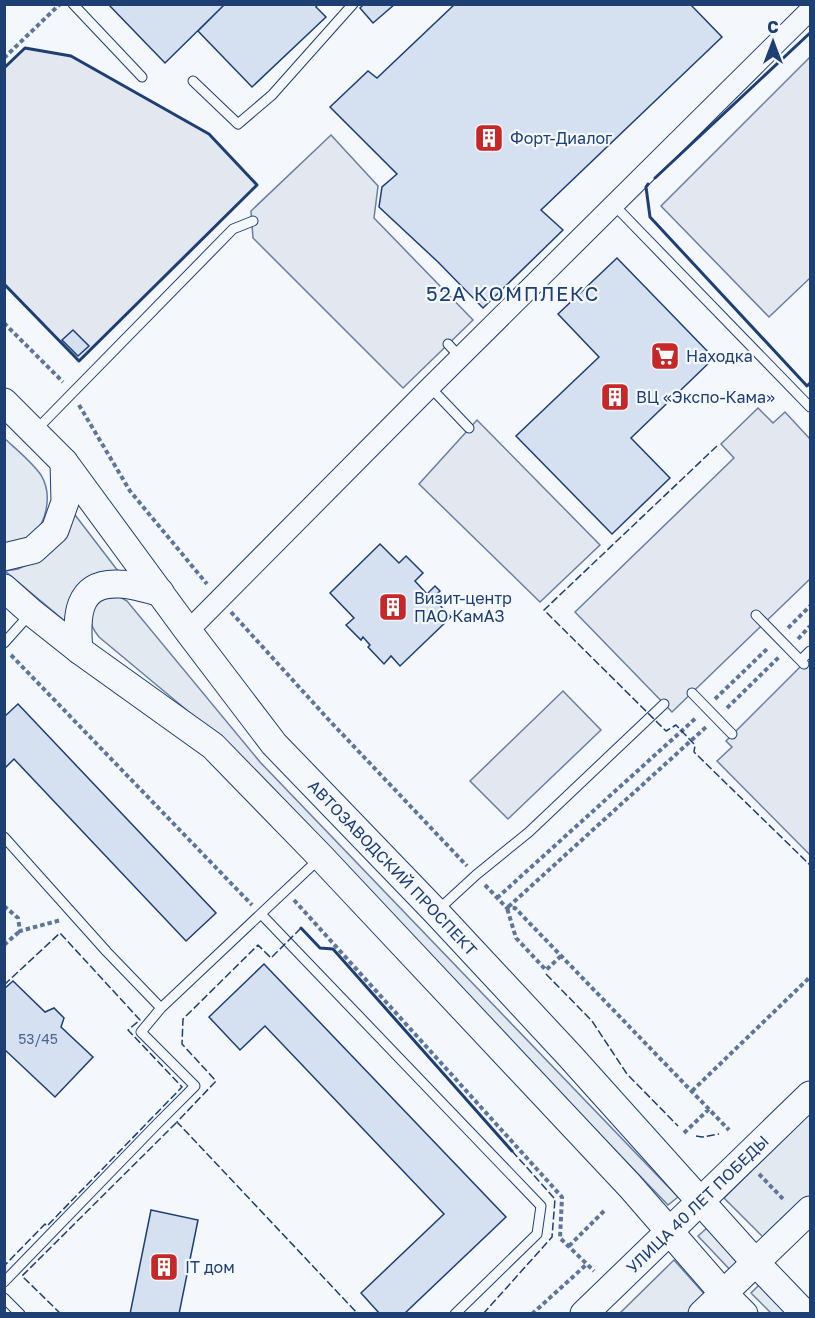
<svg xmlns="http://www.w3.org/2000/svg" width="815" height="1318" font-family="'Golos Text',sans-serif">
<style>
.green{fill:#e3e9f0;stroke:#687fa3;stroke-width:1.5}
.parking{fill:#e3e8f0;stroke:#687fa3;stroke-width:1.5}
.building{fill:#d5e0f0;stroke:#1d3f73;stroke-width:1.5}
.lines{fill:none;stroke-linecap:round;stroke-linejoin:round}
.lane-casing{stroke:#1d3f73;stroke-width:11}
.street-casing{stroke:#1d3f73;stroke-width:22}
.secondary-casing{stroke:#1d3f73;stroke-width:29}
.path{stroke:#5e769c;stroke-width:4;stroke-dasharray:4.5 3;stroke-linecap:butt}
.lane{stroke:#f4f7fb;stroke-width:9}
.street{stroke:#f4f7fb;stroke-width:20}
.secondary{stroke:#f4f7fb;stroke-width:27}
.fence{stroke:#1d3f73;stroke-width:1.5;stroke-dasharray:8 3;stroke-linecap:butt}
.wall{stroke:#1d3f73;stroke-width:3}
.labels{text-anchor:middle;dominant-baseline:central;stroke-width:4.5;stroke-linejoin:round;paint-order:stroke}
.number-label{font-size:14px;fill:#4b6792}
.poi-label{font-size:16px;fill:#1d3f73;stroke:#f4f7fb;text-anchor:start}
.street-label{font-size:16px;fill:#1d3f73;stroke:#f4f7fb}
.quarter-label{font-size:20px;letter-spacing:1.5px;fill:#1d3f73;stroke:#f4f7fb}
</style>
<rect width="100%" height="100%" fill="#f4f7fb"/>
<!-- green -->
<path class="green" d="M4 438C16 449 32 462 41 475 53 495 47 527 27 539 20 543 12 545 4 547Z
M72 511 118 571 66 622 5 571 18 569 39 559Z
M120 597 127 601 260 762 678 1197 668 1205 207 727 99 637C86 621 89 615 100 599Z
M810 1113V1197L767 1241 724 1198Z
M707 1228 743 1265 734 1274 698 1236Z
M674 1260 707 1297 690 1313 619 1314Z
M760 1284 789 1313H771L751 1293Z"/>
<!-- parking -->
<path class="parking" d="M25 48 71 56 209 134 257 185 79 361 5 284V68Z
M810 57V278L769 317 661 206Z
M331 135 378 186 374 218 473 320 403 388 253 238 251 211Z
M758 408 773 423 785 412 810 439V579L672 712 575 612 734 458 721 444Z
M477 420 600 545 540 602 419 484Z
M810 657V855L717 761 732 747 726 741Z
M563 691 601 730 508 819 470 781Z"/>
<!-- building -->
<path class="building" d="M108 4H225L165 63Z
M225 4H318L316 7 326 17 252 87 198 31Z
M364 4H395L373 23 360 8Z
M455 4H690L722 37 541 210 563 230 483 308 438 262 379 207 382 187 397 174 330 107 368 71 377 78Z
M617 258 714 358 631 438 670 478 612 534 516 436 599 357 558 314Z
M73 330 89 346 78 356 62 340Z
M380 544 399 563 406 556 423 573 415 581 427 594 435 586 440 591 433 598 451 617 400 666 391 656 384 664 368 647 370 645 363 637 361 640 346 625 354 618 330 593Z
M18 704 216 913 186 941 14 759 4 769V717Z
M264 964 506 1217 404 1314H380L361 1293 444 1214 265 1026 240 1050 209 1017Z
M13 981 45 1012 54 1008 64 1018 61 1027 93 1057 55 1097 4 1049V989Z
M151 1210 198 1220 179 1314H130Z"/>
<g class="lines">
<!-- lane casing -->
<g class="lane-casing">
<path id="lane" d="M73 4 142 77
M193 81 238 124 272 95 353 4
M614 205 810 407
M448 344 460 357
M430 387 469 428
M36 430 233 229 253 221
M756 615 804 664
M4 643 30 614
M801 660 810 651
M692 693 732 734
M4 837 107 952 161 1008 319 859
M438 910 476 875 529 832 664 704
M261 914 541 1206 537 1234 455 1314
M4 1282 157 1124 195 1086 141 1032 161 1008
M4 1298 20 1314"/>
</g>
<!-- street casing -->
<g class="street-casing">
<path id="street" d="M188 631 430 387 810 10"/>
</g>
<!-- secondary casing -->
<g class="secondary-casing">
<g id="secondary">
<path id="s1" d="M4 402 64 462 188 631 274 744 436 912 570 1056 755 1262 805 1314"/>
<path d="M4 557 33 550 55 530 65 502 64 462"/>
<path d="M4 588 31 612 79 650 213 746 321 857 630 1186 723 1293 744 1314"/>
<path d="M79 650C76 618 76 582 119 584 133 584 147 590 160 592"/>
<path id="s2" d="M584 1314 810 1095"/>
<path d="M702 1314 810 1210"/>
</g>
</g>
<!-- path -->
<path class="path" d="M4 58 60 4
M4 323 63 382
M79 405 130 491 207 584
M231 612 328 719 467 866
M788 628 810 606
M798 639 810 626
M11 655 252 905
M715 699 768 648
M727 708 780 656
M485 885 507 908H515L729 1130
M497 898 697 717
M294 900 562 1197 560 1238 594 1271
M4 906 18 918 20 931 61 920
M4 945 20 931
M561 956 546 970 516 938 507 908 706 727
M692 1091 810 977
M684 1133 710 1108
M759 1174 785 1201
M569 1246 606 1209
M532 1314 587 1264"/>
<!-- lane -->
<use href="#lane" class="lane"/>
<!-- street -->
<use href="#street" class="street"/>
<!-- secondary -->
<use href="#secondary" class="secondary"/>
<!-- fence -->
<path class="fence" d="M717 446 544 610 666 731 676 725 695 745 694 752 810 865
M301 928 271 958 258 945 183 1019 182 1044 216 1081 177 1122 358 1314
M546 974 592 1021 627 1074 678 1126
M4 985 60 933 140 1020 128 1030 182 1087 47 1226 45 1224 4 1266
M696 1136 702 1137 719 1134
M61 1314 22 1276 177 1122 178 1124
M483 1314 552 1237 555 1199 512 1151"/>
<!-- wall -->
<path class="wall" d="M4 68 25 48 71 56 209 134 257 185 79 361 4 284
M655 178 810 33
M648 184 646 187 650 217 807 386 810 383
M301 928 320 948 333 949 512 1151"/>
</g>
<!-- icons -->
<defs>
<g id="building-square" transform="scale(1.5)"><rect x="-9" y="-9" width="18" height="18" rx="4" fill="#c62828" stroke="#f4f7fb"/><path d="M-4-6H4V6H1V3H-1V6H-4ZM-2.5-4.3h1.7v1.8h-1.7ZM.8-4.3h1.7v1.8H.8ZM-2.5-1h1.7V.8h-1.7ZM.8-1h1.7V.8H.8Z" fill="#fff"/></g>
<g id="supermarket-square" transform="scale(1.5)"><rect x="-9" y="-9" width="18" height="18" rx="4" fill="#c62828" stroke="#f4f7fb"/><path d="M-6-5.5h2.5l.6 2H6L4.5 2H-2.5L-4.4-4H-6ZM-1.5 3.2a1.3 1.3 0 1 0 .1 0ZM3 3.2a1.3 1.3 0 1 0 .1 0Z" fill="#fff"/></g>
</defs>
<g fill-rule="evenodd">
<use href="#building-square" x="489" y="138"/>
<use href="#supermarket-square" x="665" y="356"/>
<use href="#building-square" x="615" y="397"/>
<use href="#building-square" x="393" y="607"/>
<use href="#building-square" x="164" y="1267"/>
</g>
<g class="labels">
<!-- number labels -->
<g class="number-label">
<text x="38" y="1038">53/45</text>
</g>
<!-- poi labels -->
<g class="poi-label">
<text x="510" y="138">Форт-Диалог</text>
<text x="686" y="356">Находка</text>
<text x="636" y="397">ВЦ «Экспо-Кама»</text>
<text x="414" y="598">Визит-центр<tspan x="414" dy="18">ПАО КамАЗ</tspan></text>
<text x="185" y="1267">IT дом</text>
</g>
<!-- street labels -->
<g class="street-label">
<text stroke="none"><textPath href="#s1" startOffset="608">АВТОЗАВОДСКИЙ ПРОСПЕКТ</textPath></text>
<text stroke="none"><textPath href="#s2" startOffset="158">УЛИЦА 40 ЛЕТ ПОБЕДЫ</textPath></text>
</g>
<!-- quarter labels -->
<g class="quarter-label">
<text x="513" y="293">52А КОМПЛЕКС</text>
</g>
</g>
<!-- border -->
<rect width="815" height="1318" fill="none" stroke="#1d3f73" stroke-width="12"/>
<!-- north arrow -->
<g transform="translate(773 42)" stroke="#f4f7fb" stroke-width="4.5" paint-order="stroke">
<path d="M0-4.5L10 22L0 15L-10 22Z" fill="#1d3f73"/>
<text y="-9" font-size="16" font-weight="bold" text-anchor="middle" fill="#1d3f73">С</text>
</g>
</svg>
